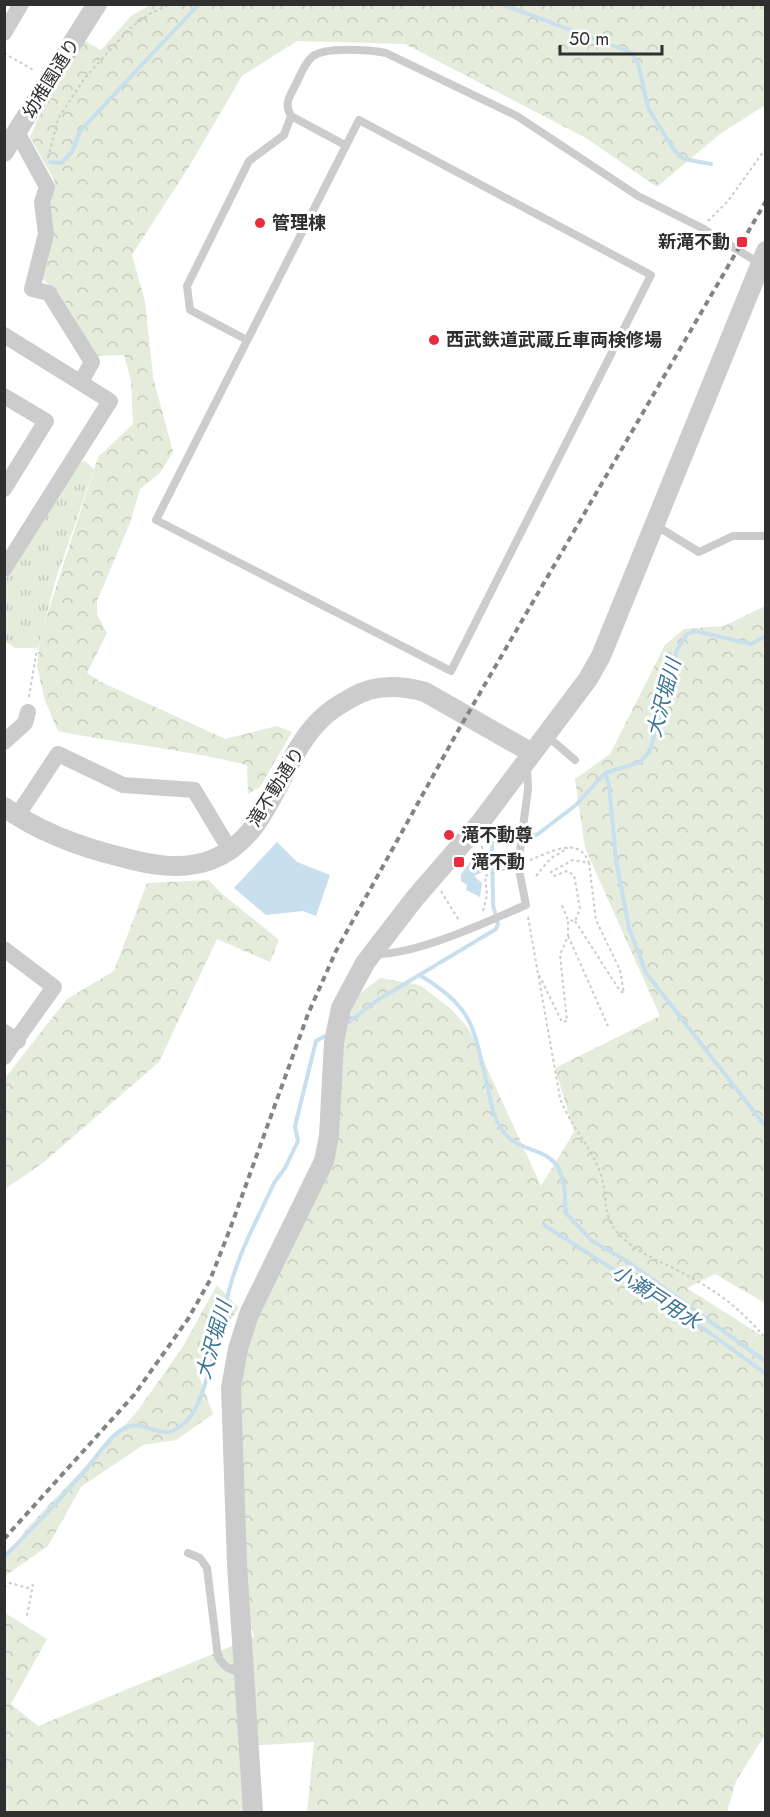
<svg xmlns="http://www.w3.org/2000/svg" width="770" height="1817" font-family="Jost,'Noto Sans JP',sans-serif">
<style>
.forest{fill:url(#forest-crowns)}
.park{fill:url(#park-tufts)}
.water{fill:#c8dfed}
.lines{fill:none;stroke-linecap:round;stroke-linejoin:round}
.stream{stroke:#c8dfed;stroke-width:4}
.path{stroke:#ccc;stroke-width:2;stroke-dasharray:3 3;stroke-linecap:butt}
.service{stroke:#ccc;stroke-width:8}
.minor{stroke:#ccc;stroke-width:16}
.tertiary{stroke:#ccc;stroke-width:20}
.rail{stroke:#848484;stroke-width:4;stroke-dasharray:6 4.5;stroke-linecap:butt}
.poi-dot{fill:#e92d41;stroke:#fff;stroke-width:2}
.labels{text-anchor:middle;dominant-baseline:central;stroke-width:6;stroke-linejoin:round;paint-order:stroke}
.street-label{font-size:18px;fill:#2f2f2f;stroke:#fff}
.poi-label{font-size:18px;font-weight:bold;fill:#2f2f2f;stroke:#fff;text-anchor:start}
.water-label{font-size:20px;font-style:italic;fill:#3a7393;stroke:#fff}
</style>
<defs>
<pattern id="forest-crowns" width="20" height="18" patternUnits="userSpaceOnUse" patternTransform="scale(1.5)"><rect width="20" height="18" fill="#e5ecdc"/><path d="M2 6a3 3 0 1 1 6 0M12 15a3 3 0 1 1 6 0" fill="none" stroke="#c5cbbd"/></pattern>
<pattern id="park-tufts" width="24" height="20" patternUnits="userSpaceOnUse" patternTransform="scale(1.5)"><rect width="24" height="20" fill="#e5ecdc"/><path d="M3 7l-1-3M5 7V3M7 7l1-3M15 17l-1-3M17 17v-4M19 17l1-3" fill="none" stroke="#c5cbbd"/></pattern>
</defs>
<rect width="100%" height="100%" fill="#fff"/>
<!-- forest -->
<path class="forest" d="M150 5H765V105L720 134 657 187 586 138 405 44 297 41 242 76 190 165 132 255 145 301 153 377 173 452 160 473 140 489 130 523 97 601V614L107 633 87 673 99 681 225 739 277 726 292 732 260 787 248 794 247 765C184 749 121 744 58 731L45 701 37 666 40 637 98 457 133 424 131 381 124 355 97 356 58 291 42 279 47 201 55 182 30 137 40 114 85 41 101 50 131 16Z
M765 606V1303L715 1274 687 1288 765 1338V1735L736 1781 727 1812H307L314 1742 244 1746V1812H5V1613L47 1639 11 1704 38 1726 254 1637 237 1564 238 1349 310 1191 341 1008 380 978 420 985 451 1009 469 1029 541 1186 574 1132 555 1068 660 1016 585 848 575 779 610 754 665 645 684 629 724 626Z
M209 880 221 893 279 940 270 962 217 939 159 1062 44 1162 5 1189V1078L67 999 114 971 147 883Z
M217 1285 239 1308 196 1368 213 1414 176 1440 143 1445 81 1487 48 1546 5 1576V1559L27 1528 136 1413 182 1348Z"/>
<!-- park -->
<path class="park" d="M85 461 94 469 55 582 38 648H15L5 641 4 582 78 463Z"/>
<!-- water -->
<path class="water" d="M277 842 297 862 330 875 316 916 303 911 266 915 234 888Z
M478 852 482 862 479 867 483 872 474 876 482 883 480 897 466 890 467 885 461 881V874Z"/>
<g class="lines">
<!-- stream -->
<path class="stream" d="M501 4 630 52 638 63 648 108 674 150 684 159 711 164
M50 162 61 163 72 152 80 131 199 4
M605 773 609 785 616 860 629 928 646 973 766 1127
M480 854 491 852
M421 976C476 1009 473 1029 488 1088 490 1099 492 1113 498 1123 519 1167 569 1130 565 1212L592 1241 627 1261 766 1362
M349 1022 376 1001 496 929 498 924 493 905 492 840 504 831 529 837 538 834 576 805 605 773 640 762 650 751 677 650 687 634 695 631 751 644 766 636
M544 1225 692 1320 766 1374
M4 1557C31 1530 57 1503 82 1474 95 1460 105 1441 121 1430 149 1413 161 1452 190 1417 207 1397 222 1315 230 1287 239 1252 259 1216 274 1183L285 1168 298 1141 295 1126 316 1041 325 1036"/>
<!-- path -->
<path class="path" d="M4 53 35 71
M48 158 58 119 84 79 129 29 151 13 171 4
M708 221 728 201 766 148
M29 697 37 649
M482 846 485 876
M530 860C551 852 579 835 589 863L573 860 551 872 554 876 567 871 574 875 580 909 575 921 568 920 561 903
M536 876 550 859 568 848
M441 891 460 922
M483 911 487 895 485 876 508 868
M528 917 560 1098C570 1126 592 1147 601 1175 609 1202 600 1219 625 1240 642 1255 662 1262 681 1272 718 1292 738 1306 766 1339
M575 921 620 991 624 993 620 970 596 920 589 863
M568 936 608 1026
M539 975 562 1022 567 1021 560 955 568 936V920
M4 1587 10 1583 28 1588 33 1585 27 1615 30 1616"/>
<!-- service -->
<path class="service" d="M359 120 651 275 451 671 156 520Z
M345 145 291 116C284 104 289 97 295 86 300 76 304 64 312 57 324 46 371 50 386 53L517 116 638 196 702 228 759 263
M247 340 190 310 187 286 249 161 284 135 291 116
M655 525 699 552 733 536H766
M547 736 575 760
M373 954C415 956 486 922 526 905L518 865 528 789 527 766
M188 1553 200 1558 207 1568 218 1657C225 1668 231 1671 243 1672"/>
<!-- minor -->
<path class="minor" d="M4 33 21 4
M17 132 47 187 42 202 46 234 32 289 49 293 92 362 81 382
M4 335 110 401 4 569
M4 396 46 421 4 489
M4 742 25 723 28 712
M17 816 58 754 123 785 194 790 230 850
M4 949 54 987 4 1057
M4 1032 18 1041"/>
<!-- tertiary -->
<path class="tertiary" d="M4 152 97 4
M4 807C39 832 80 847 121 857 150 865 182 871 211 860 271 838 279 759 321 719 330 710 340 704 351 698 374 684 400 685 425 692L532 753
M253 1812 237 1564 231 1388 238 1349 249 1314 324 1161 329 1136 334 1042 341 1008 365 963 415 898 480 823 588 679 601 656 766 251"/>
<!-- rail -->
<path class="rail" d="M4 1539 134 1395 188 1319 210 1280 230 1229 308 1014 336 951 459 729 766 201"/>
</g>
<!-- markers -->
<g class="poi-dot">
<circle cx="260" cy="223" r="6"/>
<rect x="736" y="236" width="12" height="12" rx="3"/>
<circle cx="434" cy="340" r="6"/>
<circle cx="449" cy="835" r="6"/>
<rect x="453" y="856" width="12" height="12" rx="3"/>
</g>
<g class="labels">
<!-- street labels -->
<g class="street-label">
<text transform="translate(51 78) rotate(-58)">幼稚園通り</text>
<text transform="translate(276 787) rotate(-58)">滝不動通り</text>
</g>
<!-- poi labels -->
<g class="poi-label">
<text x="272" y="223">管理棟</text>
<text x="730" y="242" text-anchor="end">新滝不動</text>
<text x="446" y="340">西武鉄道武蔵丘車両検修場</text>
<text x="461" y="835">滝不動尊</text>
<text x="471" y="862">滝不動</text>
</g>
<!-- water labels -->
<g class="water-label">
<text transform="translate(664 698) rotate(-75)">大沢堀川</text>
<text transform="translate(656 1297) rotate(33)">小瀬戸用水</text>
<text transform="translate(214 1340) rotate(-74)">大沢堀川</text>
</g>
</g>
<!-- border -->
<rect width="770" height="1817" fill="none" stroke="#2f2f2f" stroke-width="12"/>
<!-- scale -->
<path d="M560 45v9h102v-9" fill="none" stroke="#2f2f2f" stroke-width="3"/>
<text x="569" y="45" font-size="18" fill="#2f2f2f" stroke="#ffffff" stroke-width="4.5" paint-order="stroke">50 m</text>
</svg>
